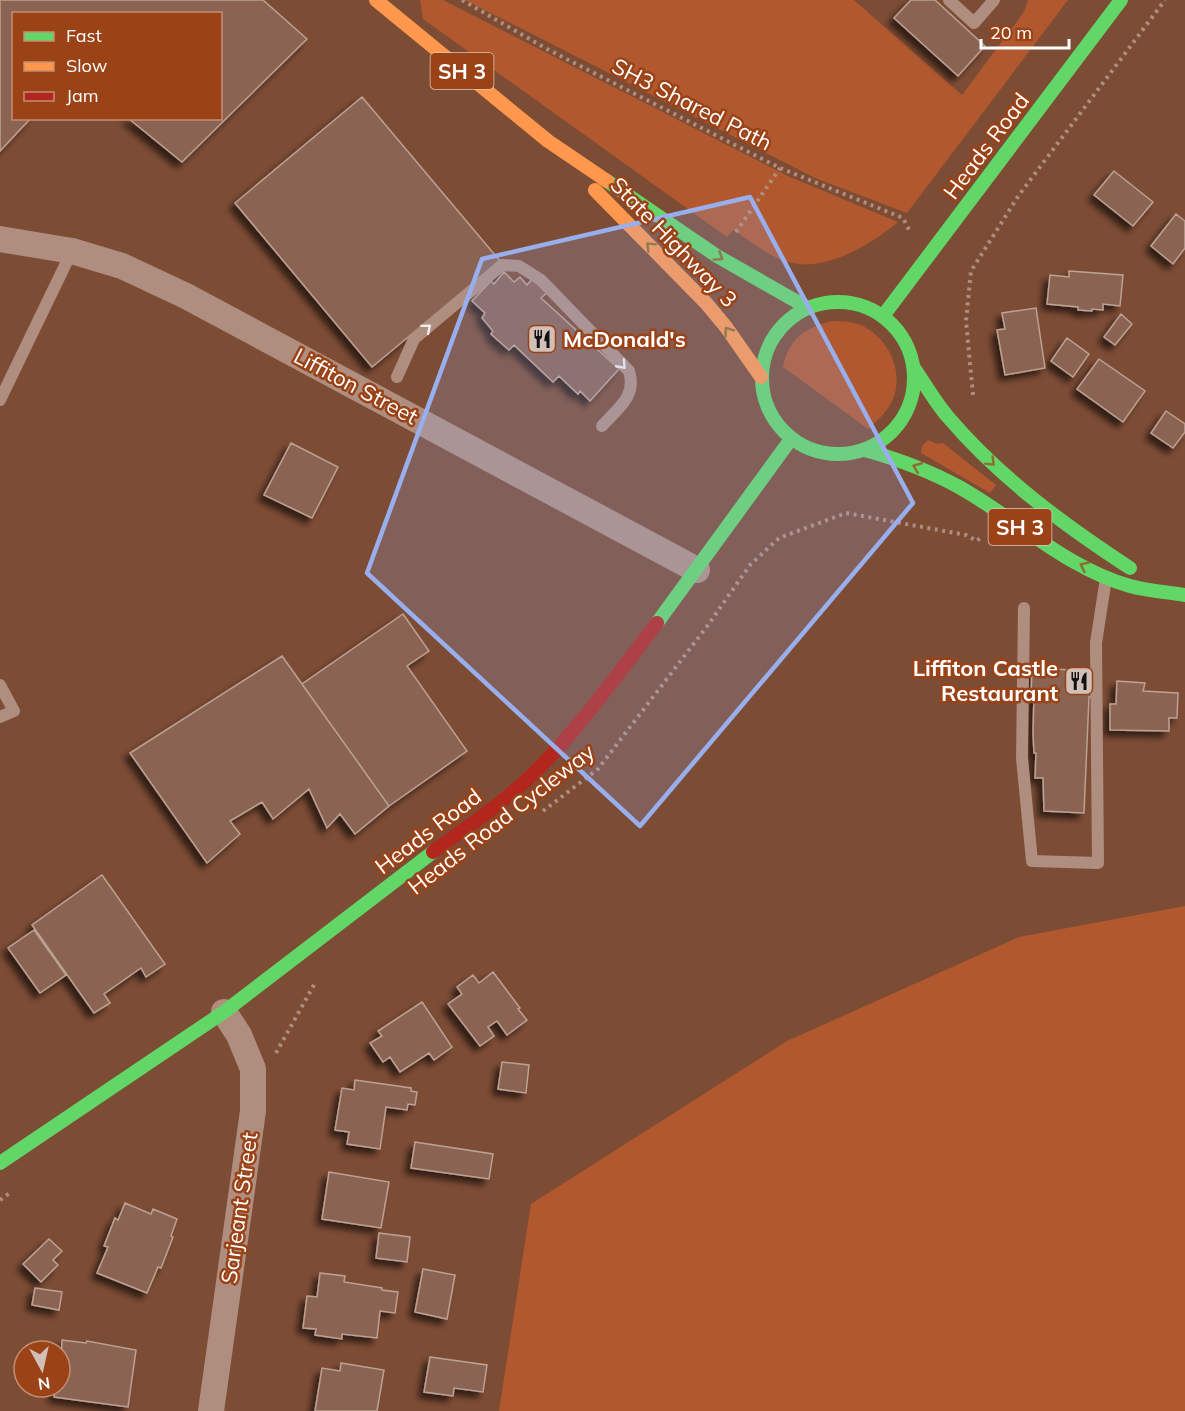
<svg xmlns="http://www.w3.org/2000/svg" width="1185" height="1411" font-family="Mulish,sans-serif">
<style>
.green{fill:#b2582e}
.building{fill:#8b6452;stroke:#bca194;stroke-width:1.5;filter:url(#shadow)}
.lines{fill:none;stroke-linecap:round;stroke-linejoin:round}
.path{stroke:#af8e80;stroke-width:4;stroke-dasharray:3 4.5;stroke-linecap:butt}
.lane{stroke:#af8e80;stroke-width:12}
.street{stroke:#af8e80;stroke-width:26}
.fast{stroke:#63d668;stroke-width:14}
.slow{stroke:#ff974d;stroke-width:14}
.jam{stroke:#b3261e;stroke-width:14}
.oneway{stroke:#8a6e2f}
.oneway2{stroke:#f3eeec}
.marked{fill:#99afed;fill-opacity:0.2;stroke:#99afed;stroke-width:4.5;stroke-linejoin:round}
.labels{text-anchor:middle;dominant-baseline:central;stroke-width:5;stroke-linejoin:round;paint-order:stroke}
.shield{fill:#9b4217;stroke:#e1c6b9;stroke-width:1.5}
.shield-label{font-size:21px;font-weight:bold;fill:#fff}
.street-label{font-size:22px;fill:#fff;stroke:#9b4217}
.poi-label{font-size:22px;font-weight:bold;fill:#fff;stroke:#9b4217;text-anchor:start}
</style>
<defs>
<filter id="shadow"><feDropShadow dx="-5.5" dy="5.5" stdDeviation="3" flood-color="#0009"/></filter>
</defs>
<rect width="100%" height="100%" fill="#7d4c35"/>
<!-- green -->
<path class="green" d="M420 0H443L790 177 898 222C872 244 824 273 789 262 769 257 750 241 733 230L727 237 423 19Z
M465 0H854L962 95 1024 12 1028 0H1068L907 213 815 178Z
M832 321C838 321 844 321 850 322 884 328 907 370 892 401 886 413 878 420 868 429L783 367C789 338 805 328 832 321Z
M928 440 938 444 943 443 996 485 990 493 921 453 922 446Z
M1185 906V1411H499L531 1204 787 1041 1019 937Z"/>
<!-- building -->
<path class="building" d="M0 0H263L307 39 182 162 128 118H220V14H14V118H31L0 151Z
M911 0H935L985 46 958 76 894 18Z
M362 97 500 261 372 367 235 203Z
M1114 171 1153 202 1133 226 1094 195Z
M1176 214 1185 221V248L1173 264 1151 246Z
M1069 271 1123 275 1120 306 1103 304V310L1092 309V311L1078 310V307L1047 304 1050 275 1069 277Z
M504 272 514 282 520 277 527 285 533 278 548 292 541 298 619 369 590 401 580 391 578 394 559 376 553 382 514 345 509 350 491 334 493 331 482 318 485 313 472 301 491 281 494 284Z
M1036 308 1045 368 1005 375 997 330 1005 329 1002 313Z
M1121 314 1132 324 1115 345 1104 337Z
M1067 338 1089 354 1073 377 1051 361Z
M1099 359 1145 391 1123 422 1077 389Z
M1166 411 1185 424V432L1173 448 1151 433Z
M291 443 338 467 312 518 264 495Z
M403 614 429 651 407 666 467 751 389 806 302 684Z
M282 656 389 806 355 834 340 814 327 828 309 789 273 819 262 802 230 821 240 834 207 863 130 753Z
M1032 668 1093 671 1092 697H1089L1084 813 1044 811 1043 778H1035L1036 753H1034L1033 733 1034 696 1031 695Z
M1117 681 1145 683 1143 691 1178 693 1177 718H1169V731L1110 730V704H1116Z
M102 875 165 964 146 977 141 968 104 994 110 1003 94 1013 32 925Z
M34 930 66 975 40 993 8 948Z
M493 972 520 1008 518 1009 527 1020 507 1035 497 1021 488 1027 494 1036 480 1046 448 1004 462 994 457 987 473 975 479 983Z
M422 1002 452 1047 434 1060 429 1053 400 1072 390 1057 383 1062 370 1043 382 1036 378 1031Z
M502 1062 529 1065 526 1093 498 1089Z
M355 1080 411 1088V1091L417 1092 415 1105 408 1104 407 1110 386 1107 380 1149 347 1144 349 1132 335 1130 342 1088 354 1090Z
M415 1142 493 1154 489 1179 411 1168Z
M329 1172 389 1182 381 1228 322 1219Z
M125 1203 151 1214 153 1209 177 1219 171 1236 173 1237 161 1268 158 1267 147 1293 97 1273 108 1247 104 1246 115 1218 118 1220Z
M379 1233 410 1237 407 1262 376 1258Z
M49 1239 62 1251 53 1260 58 1265 41 1282 23 1264Z
M423 1269 455 1275 447 1319 415 1312Z
M320 1273 345 1276 344 1282 382 1288V1290L398 1292 395 1313 380 1311 377 1338 342 1334V1339L315 1335 316 1329 303 1328 307 1296 317 1297Z
M35 1288 62 1292 59 1310 32 1305Z
M62 1340 86 1343 87 1341 136 1350 128 1407 54 1397 55 1387H60Z
M430 1357 487 1365 483 1392 454 1388 453 1396 424 1392Z
M341 1363 384 1370 377 1411H315L322 1368 340 1371Z"/>
<g class="lines">
<!-- path -->
<path class="path" d="M462 0 547 49 780 168 903 218 909 230
M736 232 780 168
M973 395 966 321 971 271 1019 195 1165 0
M543 811 598 769 708 625 750 565 779 538 846 513 966 535 977 541 980 538
M276 1053 315 983
M0 1200 10 1193"/>
<!-- lane -->
<path class="lane" d="M949 0 974 23 994 0
M397 377 414 339 502 265 519 266 541 280 629 371C637 396 618 408 602 426
M0 400 72 251
M1024 608 1022 758 1032 861 1098 863 1096 643 1106 578
M0 685 14 711 0 717"/>
<!-- street -->
<path class="street" d="M0 239 72 251 122 266 186 296 697 570
M211 1411 253 1111V1069L239 1035 224 1012"/>
<!-- fast -->
<path class="fast" d="M607 181 717 256 808 308
M762 378a76 76 0 1 1 152 0a76 76 0 1 1-152 0Z
M883 316 1121 0
M914 368C925 384 935 402 948 417 999 477 1064 525 1130 568
M865 450C897 459 930 471 959 487 1016 519 1066 568 1130 586 1148 591 1167 592 1185 595
M657 623 791 439
M0 1163 224 1012 433 852"/>
<!-- slow -->
<path class="slow" d="M376 0 548 141 607 181
M595 190 706 303 726 327 761 377"/>
<!-- jam -->
<path class="jam" d="M433 852C466 827 501 805 531 776 578 730 617 675 657 623"/>
</g>
<!-- one-way arrows -->
<defs><path id="oneway-chevron" d="M-2-3.5L2.5 0L-2 3.5" fill="none" stroke-width="1.6" stroke-linecap="round" stroke-linejoin="round" transform="scale(1.5)"/></defs>
<g class="oneway">
<use href="#oneway-chevron" transform="translate(650 246) rotate(-135)"/>
<use href="#oneway-chevron" transform="translate(719 257) rotate(33)"/>
<use href="#oneway-chevron" transform="translate(728 331) rotate(-126)"/>
<use href="#oneway-chevron" transform="translate(991 462) rotate(45)"/>
<use href="#oneway-chevron" transform="translate(917 467) rotate(-158)"/>
<use href="#oneway-chevron" transform="translate(1084 566) rotate(-155)"/>
</g>
<g class="oneway2">
<use href="#oneway-chevron" transform="translate(427 328) rotate(-40)"/>
<use href="#oneway-chevron" transform="translate(622 365) rotate(48)"/>
</g>
<!-- marked area -->
<path class="marked" d="M750 197 913 503 640 826 367 573 482 259Z"/>
<!-- icons -->
<defs>
<g id="restaurant-square" transform="scale(1.5)"><rect x="-9" y="-9" width="18" height="18" rx="4" fill="#d2c0b8" stroke="#9b4217"/><path d="M-5-6h1v4h1v-4h1v4h1v-4h1v5L-1.5 .5V6h-2V.5L-5-1ZM5-6V6H3V1.5H1.5Q1.5-4 5-6Z" fill="#111"/></g>
</defs>
<g fill-rule="evenodd">
<use href="#restaurant-square" x="542" y="339"/>
<use href="#restaurant-square" x="1079" y="681"/>
</g>
<g class="labels">
<!-- shield labels -->
<g class="shield">
<rect x="430.5" y="53" width="63" height="36" rx="4.5"/>
<rect x="988.5" y="509" width="63" height="36" rx="4.5"/>
</g>
<g class="shield-label">
<text x="462" y="71">SH 3</text>
<text x="1020" y="527">SH 3</text>
</g>
<!-- street labels -->
<g class="street-label">
<text transform="translate(692 104) rotate(27)">SH3 Shared Path</text>
<text transform="translate(986 146) rotate(-53)">Heads Road</text>
<text transform="translate(674 242) rotate(46)">State Highway 3</text>
<text transform="translate(356 386) rotate(28)">Liffiton Street</text>
<text transform="translate(501 819) rotate(-38)">Heads Road Cycleway</text>
<text transform="translate(428 831) rotate(-37)">Heads Road</text>
<text transform="translate(239 1208) rotate(-82)">Sarjeant Street</text>
</g>
<!-- poi labels -->
<g class="poi-label">
<text x="563" y="339">McDonald's</text>
<text x="1058" y="668" text-anchor="end">Liffiton Castle<tspan x="1058" dy="25">Restaurant</tspan></text>
</g>
</g>
<!-- legend -->
<rect x="12" y="12" width="210" height="108" fill="#9b4217" stroke="#c38e74" stroke-width="1.5"/>
<rect x="24" y="32" width="30" height="9" fill="#63d668" stroke="#c38e74" stroke-width="1.5"/>
<text x="66" y="42" font-size="18" fill="#ffffff">Fast</text>
<rect x="24" y="62" width="30" height="9" fill="#ff974d" stroke="#c38e74" stroke-width="1.5"/>
<text x="66" y="72" font-size="18" fill="#ffffff">Slow</text>
<rect x="24" y="92" width="30" height="9" fill="#b3261e" stroke="#c38e74" stroke-width="1.5"/>
<text x="66" y="102" font-size="18" fill="#ffffff">Jam</text>
<!-- north arrow -->
<g transform="translate(42 1369) rotate(172)"><circle r="28" fill="#9b4217" stroke="#c38e74" stroke-width="1.5"/>
<path d="M0-4.5L10 22L0 15L-10 22Z" fill="#d2c0b8"/>
<text y="-9" font-size="16" font-weight="bold" text-anchor="middle" fill="#ffffff">N</text>
</g>
<!-- scale -->
<path d="M981 39v9h88v-9" fill="none" stroke="#ffffff" stroke-width="3"/>
<text x="990" y="39" font-size="18" fill="#ffffff" stroke="#9b4217" stroke-width="4.5" paint-order="stroke">20 m</text>
</svg>
